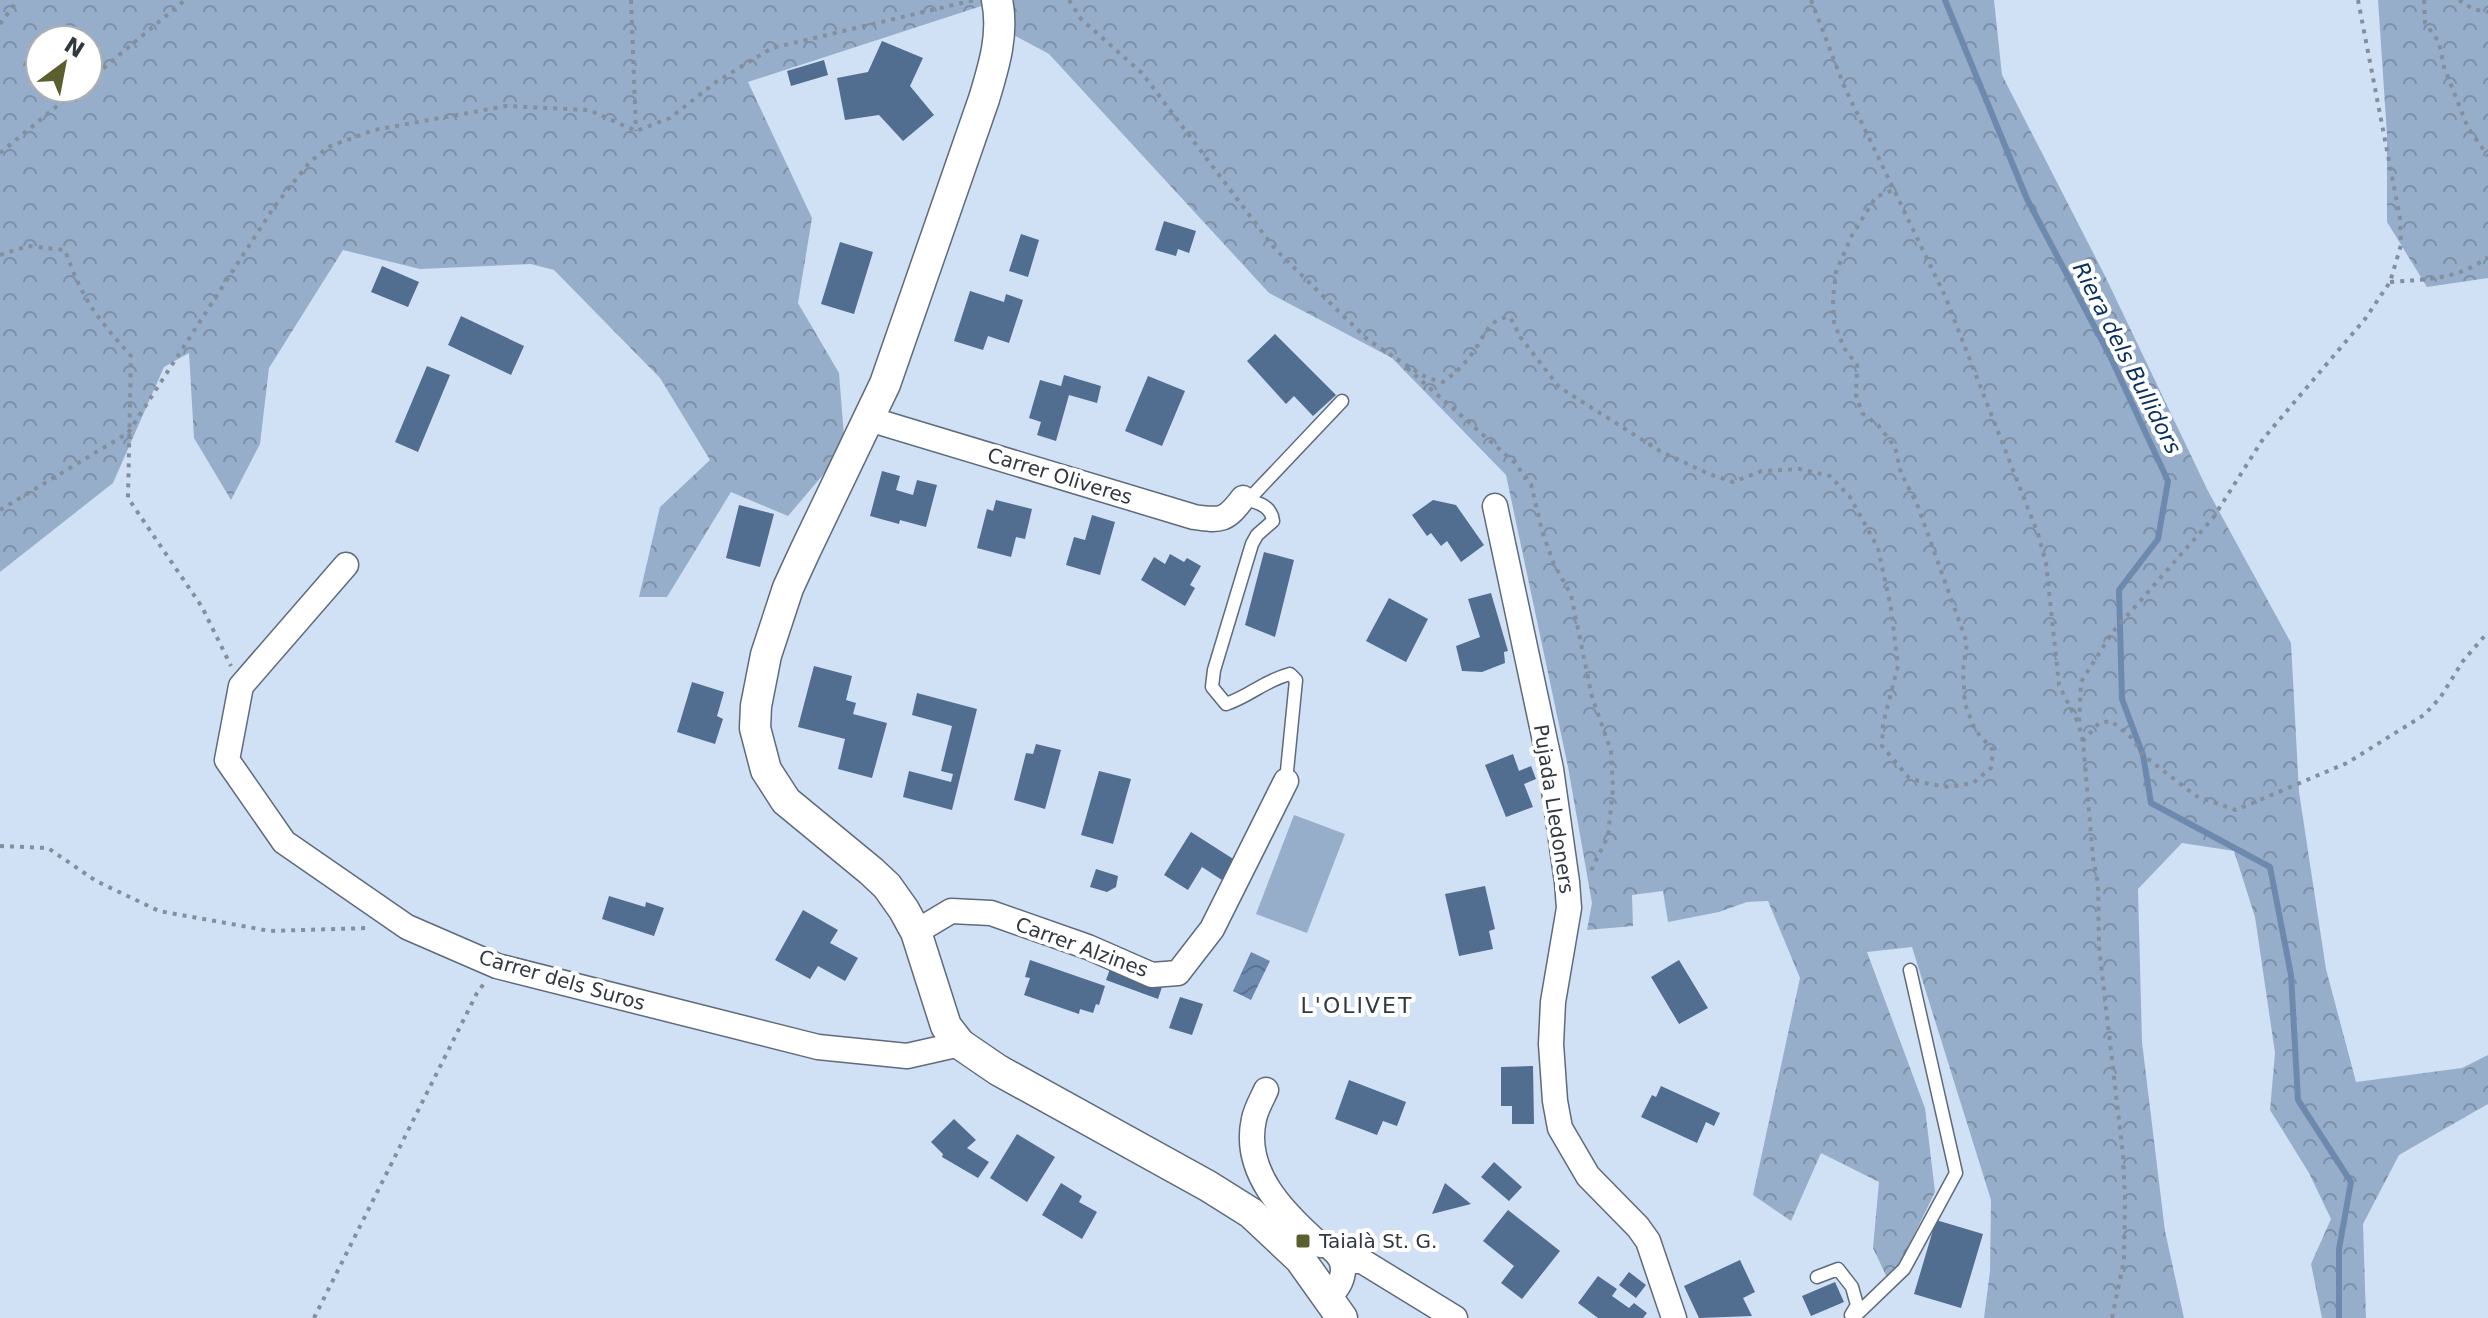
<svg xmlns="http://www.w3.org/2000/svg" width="2488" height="1318" font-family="'DejaVu Sans',sans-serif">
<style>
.grass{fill:#97aecb}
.forest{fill:url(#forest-crowns);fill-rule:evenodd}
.water{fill:url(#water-waves)}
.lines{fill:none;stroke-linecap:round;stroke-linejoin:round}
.stream{stroke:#6d8aae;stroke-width:6}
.building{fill:#516d90}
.service-casing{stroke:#5d6b7d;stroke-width:15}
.minor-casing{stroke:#5d6b7d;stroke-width:27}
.tertiary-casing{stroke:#5d6b7d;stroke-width:33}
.path{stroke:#848f9d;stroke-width:4;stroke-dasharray:4 6;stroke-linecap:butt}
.service{stroke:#fff;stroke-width:12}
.minor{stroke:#fff;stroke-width:24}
.tertiary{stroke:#fff;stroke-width:30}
.poi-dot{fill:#5a5f2d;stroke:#fff;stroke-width:3}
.labels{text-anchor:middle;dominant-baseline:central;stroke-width:8;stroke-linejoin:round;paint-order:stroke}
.street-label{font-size:20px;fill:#323840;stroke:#fff}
.poi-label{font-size:20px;fill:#323840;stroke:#fff;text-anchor:start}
.water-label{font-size:22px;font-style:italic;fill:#06305f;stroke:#fff}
.neighbourhood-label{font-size:22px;letter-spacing:2px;fill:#323840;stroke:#fff}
</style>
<defs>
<pattern id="forest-crowns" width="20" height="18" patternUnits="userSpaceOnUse" patternTransform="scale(2)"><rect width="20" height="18" fill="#97aecb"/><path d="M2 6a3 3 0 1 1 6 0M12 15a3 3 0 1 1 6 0" fill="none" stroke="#7c8fa6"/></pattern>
<pattern id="water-waves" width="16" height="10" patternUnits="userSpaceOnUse" patternTransform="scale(2)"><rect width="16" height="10" fill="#6d8aae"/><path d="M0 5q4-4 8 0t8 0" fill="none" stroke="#5a728f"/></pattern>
</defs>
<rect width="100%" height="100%" fill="#d1e1f5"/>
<!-- grass -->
<path class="grass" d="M1294 815 1345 834 1307 933 1256 914Z"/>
<!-- forest -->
<path class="forest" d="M0 0H1994L2002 75 2105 276 2208 491 2291 643 2299 792 2326 969 2356 1082 2462 1068 2488 1055V1104L2399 1155 2363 1224 2366 1318H2322L2311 1264 2331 1219 2309 1173 2270 1110 2275 1053 2255 917 2234 851 2182 843 2138 889 2142 1042 2165 1231 2184 1318H1984L1990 1271 1991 1200 1912 947 1867 952 1925 1108 1935 1192 1890 1284 1873 1248 1879 1182 1821 1153 1791 1221 1753 1195 1800 978 1768 901 1747 902 1719 912 1668 922 1663 891 1632 895 1633 926 1587 930 1592 903 1568 767 1506 475 1392 358 1269 293 1049 54 1012 34 997 1 748 82 812 218 798 303 839 373 845 449 788 516 731 492 667 597H639L660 507 710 460 660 378 554 270 531 264 420 269 343 250 269 368 260 444 231 500 194 438 189 353 164 367 113 483 0 572ZM40 40H88V88H40Z
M2378 0H2488V278L2427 287 2387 222V135Z"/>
<!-- water -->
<path class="water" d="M1251 952 1270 961 1251 1000 1233 991Z"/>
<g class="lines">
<!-- stream -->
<path class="stream" d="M1945 0 2027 199 2110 356 2168 481 2158 539 2119 590 2122 699 2143 755 2151 803 2270 867 2291 975 2298 1100 2351 1182 2339 1249V1318"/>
</g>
<!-- building -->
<path class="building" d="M882 41 923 58 910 86 934 115 903 141 879 115 845 120 837 78 868 72Z
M824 60 828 75 791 86 787 71Z
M1164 221 1196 231 1189 253 1178 249 1176 256 1155 250Z
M1021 234 1039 240 1028 277 1009 271Z
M840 242 873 252 854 314 821 304Z
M382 266 419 282 408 307 371 292Z
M970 291 1004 302 1006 294 1023 300 1009 343 988 336 983 350 954 341Z
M461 316 524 346 511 375 448 345Z
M1275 334 1336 395 1313 416 1294 396 1286 404 1247 361Z
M427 366 450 375 418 452 395 442Z
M1064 375 1101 386 1097 403 1069 395 1056 441 1037 435 1041 422 1029 418 1040 380 1061 386Z
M1148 376 1185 391 1162 446 1125 431Z
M882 471 900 476 896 490 913 495 917 480 937 485 926 527 900 520 899 524 870 516Z
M996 500 1032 509 1025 539 1016 537 1011 557 977 548 987 509 993 511Z
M1433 500 1456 505 1484 545 1461 562 1447 541 1441 546 1431 533 1427 536 1412 515Z
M739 505 774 514 760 567 726 558Z
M1092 515 1115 522 1100 575 1066 565 1074 537 1085 540Z
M1264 552 1294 560 1275 637 1245 625Z
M1170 554 1184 562 1187 558 1201 566 1190 585 1195 588 1185 606 1141 580 1154 557 1165 564Z
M1491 593 1508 651 1504 652 1505 663 1482 672 1462 671 1456 646 1480 637 1468 599Z
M1389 598 1428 619 1406 662 1366 641Z
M814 666 852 676 846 700 856 703 853 714 887 723 872 778 838 769 845 739 798 727Z
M692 682 724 692 717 716 723 719 715 744 677 732Z
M917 693 977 709 952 810 903 797 909 771 951 782 953 774 941 771 952 726 912 715Z
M1036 744 1061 750 1045 809 1014 800 1026 753 1033 754Z
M1513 754 1519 771 1531 766 1536 779 1524 784 1533 807 1506 817 1485 765Z
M1099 771 1131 779 1113 844 1081 835Z
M1191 832 1238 862 1225 882 1202 867 1188 890 1164 875Z
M1096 869 1118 876 1116 887 1107 892 1090 887Z
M1485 886 1495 929 1489 931 1493 949 1459 956 1445 894Z
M609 896 645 907 646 902 664 908 654 936 602 919Z
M803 910 838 930 830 943 858 958 845 981 818 966 810 979 775 960Z
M1030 960 1105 986 1099 1005 1096 1004 1093 1013 1080 1009 1079 1014 1024 995 1030 978 1025 977Z
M1679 960 1708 1008 1679 1024 1651 977Z
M1110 969 1162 987 1158 999 1106 980Z
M1180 997 1203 1004 1192 1035 1169 1028Z
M1533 1066 1534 1124H1512V1106H1501V1067Z
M1349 1080 1406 1102 1397 1126 1383 1121 1377 1135 1335 1119Z
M1661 1086 1720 1113 1714 1126 1706 1122 1697 1143 1641 1117 1652 1095 1656 1097Z
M954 1119 976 1140 967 1148 989 1162 978 1178 942 1157 943 1154 931 1142Z
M1017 1134 1055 1157 1027 1202 990 1178Z
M1494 1162 1522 1187 1509 1201 1481 1177Z
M1061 1183 1082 1196 1079 1202 1097 1212 1082 1239 1042 1215Z
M1445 1183 1471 1204 1432 1214Z
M1508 1210 1560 1251 1522 1299 1501 1283 1514 1266 1483 1241Z
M1936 1220 1983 1234 1961 1308 1914 1294Z
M1740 1260 1755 1292 1743 1298 1752 1316 1699 1318 1684 1286Z
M1629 1272 1646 1285 1636 1298 1619 1285Z
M1598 1276 1617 1289 1612 1296 1629 1308 1634 1303 1647 1313 1643 1318H1598L1578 1303Z
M1835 1282 1844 1302 1811 1316 1802 1296Z"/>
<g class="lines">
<!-- service casing -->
<g class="service-casing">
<path id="service" d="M1243 498C1258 503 1271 505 1273 521L1257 535 1252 544 1214 670 1212 687 1226 704C1252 695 1263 681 1290 674L1296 680 1286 781
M1243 498 1253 495 1342 401
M1817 1277 1838 1269 1852 1287 1857 1305 1851 1315
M1853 1318 1904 1269 1956 1173 1910 970"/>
</g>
<!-- minor casing -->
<g class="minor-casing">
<path id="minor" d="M869 419 1194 517C1221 521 1226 521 1243 498
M1495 506 1551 769 1567 882 1569 908 1553 1002 1551 1044 1555 1101 1560 1128 1588 1176 1638 1227 1648 1241 1674 1318
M346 565 241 686 227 760 284 842 407 927 497 966 818 1047 907 1056 960 1044
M916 932 951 911 991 913 1088 947 1152 975 1178 973 1212 929 1286 781
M1266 1090C1262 1099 1256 1109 1254 1119 1242 1172 1284 1213 1320 1245
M1342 1260 1362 1261 1455 1318
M1328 1297C1344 1284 1350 1263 1332 1249"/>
</g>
<!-- tertiary casing -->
<g class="tertiary-casing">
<path id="tertiary" d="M997 0C1004 34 994 66 984 99L885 384 805 551 788 588 766 655 756 706 755 728 766 770 786 801 871 871 887 886 904 910 916 932 946 1026 960 1044 998 1070 1208 1186 1251 1213 1300 1259 1342 1318"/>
</g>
<!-- path -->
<path class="path" d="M631 0 636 131
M1069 0 1081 19 1142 73 1275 249 1367 339 1397 359
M1811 0 1844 86 1945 296 2038 534 2046 563 2059 685 2079 725
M2424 0 2425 23 2439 42 2444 67 2468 128 2488 156
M2459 0 2473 9 2488 12
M0 24 18 0
M88 81 185 0
M0 153 79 88
M0 255 28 246 65 250C82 299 97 318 131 356L128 498 202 607 231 666
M2390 282C2427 279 2457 280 2488 257
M1397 359 1427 378 1443 382C1454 374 1463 366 1471 355 1484 339 1487 318 1510 317L1521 338 1559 387 1660 451 1709 474 1733 482 1762 471 1800 469 1830 476 1850 497 1878 548 1891 608 1898 666 1883 724 1882 746 1909 778 1929 784 1949 787 1973 783 1991 768 1993 750 1975 730 1965 704 1963 671 1967 643 1917 504 1901 473 1895 447 1878 425 1862 413 1856 395 1857 365 1844 348 1834 322 1833 298 1836 272 1852 235 1876 197 1895 189
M1407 368 1514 462 1531 484 1542 531 1554 564 1571 595 1592 697 1611 751 1613 788 1608 836 1589 875
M0 510 128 433 274 207 309 163 328 147 374 130 506 106 589 110 636 131 670 118 716 82 772 48 974 0
M2083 741 2079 726 2081 682 2112 633 2213 518 2263 439 2365 319 2390 282 2401 245 2400 218 2358 0
M0 846 48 848 96 881 159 911 270 931 368 928
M314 1318 477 993 485 982
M2112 1318 2124 1260 2125 1200 2123 1155 2099 947 2098 884 2093 858 2083 741 2099 723 2111 721 2132 738 2143 755 2196 796 2236 810 2347 763 2424 715 2440 698 2463 661 2488 632"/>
<!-- service -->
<use href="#service" class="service"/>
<!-- minor -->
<use href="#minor" class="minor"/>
<!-- tertiary -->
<use href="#tertiary" class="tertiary"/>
</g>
<!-- markers -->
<rect class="poi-dot" x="1295" y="1233" width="16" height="16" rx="4"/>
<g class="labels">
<!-- street labels -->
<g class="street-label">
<text transform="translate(1060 476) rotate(17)">Carrer Oliveres</text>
<text transform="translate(1554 809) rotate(81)">Pujada Lledoners</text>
<text transform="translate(1082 947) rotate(20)">Carrer Alzines</text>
<text transform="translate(562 980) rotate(16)">Carrer dels Suros</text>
</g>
<!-- poi labels -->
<g class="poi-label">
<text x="1319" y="1241">Taialà St. G.</text>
</g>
<!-- water labels -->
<g class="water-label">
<text transform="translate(2127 358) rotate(63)">Riera dels Bullidors</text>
</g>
<!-- neighbourhood labels -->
<g class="neighbourhood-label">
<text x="1357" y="1005">L'OLIVET</text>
</g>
</g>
<!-- north arrow -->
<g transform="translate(64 64) rotate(32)"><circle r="38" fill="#ffffff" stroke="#adafb3" stroke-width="2"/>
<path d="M0-6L14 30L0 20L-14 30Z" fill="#5a5f2d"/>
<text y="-12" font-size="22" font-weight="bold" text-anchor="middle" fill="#323840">N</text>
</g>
</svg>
